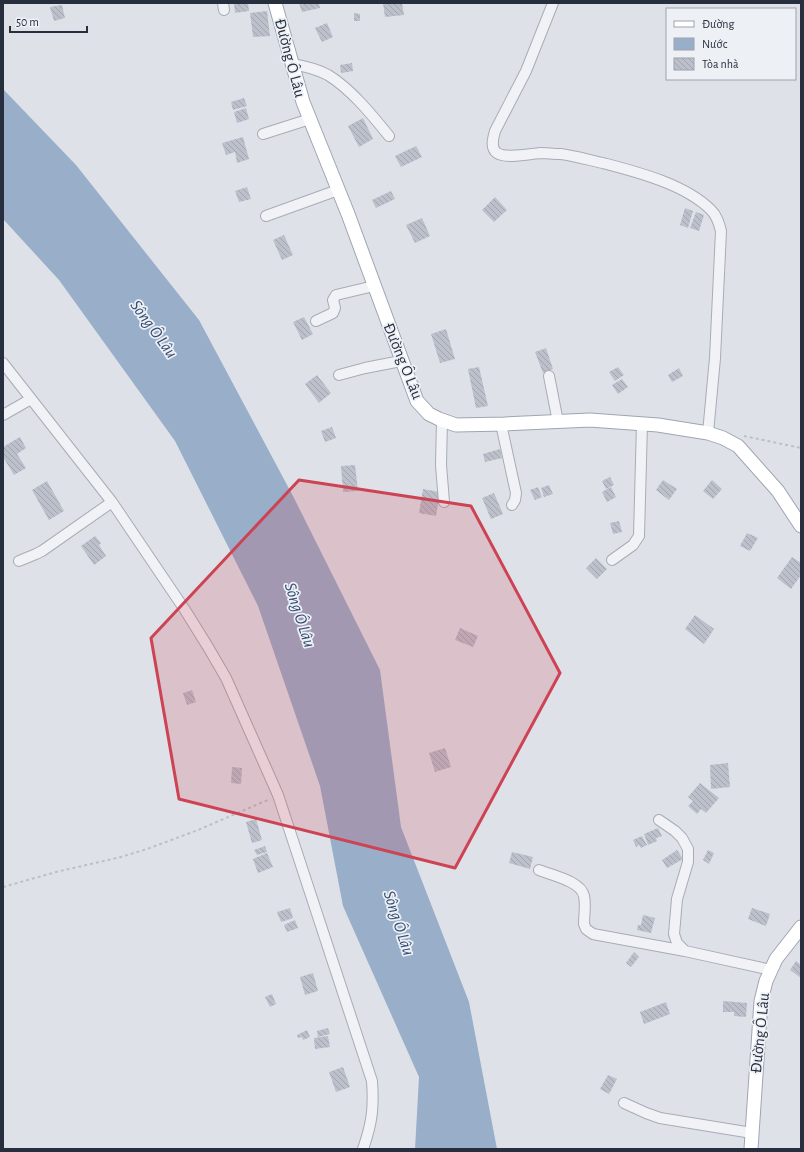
<svg xmlns="http://www.w3.org/2000/svg" width="804" height="1152" font-family="'Alegreya Sans',sans-serif">
<style>
.water{fill:#99aec8}
.building{fill:url(#building-back-hatch)}
.lines{fill:none;stroke-linecap:round;stroke-linejoin:round}
.minor-casing{stroke:#a7acb5;stroke-width:12}
.major-casing{stroke:#9ea5b3;stroke-width:15}
.path{stroke:#bcbfc6;stroke-width:2;stroke-dasharray:3 3;stroke-linecap:butt}
.minor{stroke:#f1f2f6;stroke-width:10}
.major{stroke:#fff;stroke-width:13}
.marked{fill:#cd4353;fill-opacity:0.2;stroke:#cd4353;stroke-width:3;stroke-linejoin:round}
.labels{text-anchor:middle;dominant-baseline:central;stroke-width:3.5;stroke-linejoin:round;paint-order:stroke}
.street-label{font-size:16px;fill:#272f3e;stroke:#edf0f5}
.water-label{font-size:17px;font-style:italic;fill:#324c72;stroke:#edf0f5}
</style>
<defs>
<pattern id="building-back-hatch" width="6" height="6" patternUnits="userSpaceOnUse"><rect width="6" height="6" fill="#bbc0ca"/><path d="M-1 5l2 2M0 0l6 6M5-1l2 2" fill="none" stroke="#a1a5af"/></pattern>
</defs>
<rect width="100%" height="100%" fill="#dee2e8"/>
<!-- water -->
<path class="water" d="M3 89 76 165 199 320 294 498 380 670 401 827 469 1002 497 1149H415L419 1077 343 906 320 786 258 606 175 441 59 280 3 219Z"/>
<!-- building -->
<path class="building" d="M248 3 249 11 235 13 234 4Z
M299 3H319L320 8 302 12Z
M383 3H402L404 15 385 17Z
M62 5 65 18 54 21 50 7Z
M267 11 270 36 253 37 250 13Z
M354 13 360 14V21H354Z
M327 23 333 37 322 42 315 28Z
M352 63 353 71 341 73 340 65Z
M244 98 247 106 233 110 231 102Z
M246 108 249 119 237 123 234 112Z
M363 118 373 139 359 147 348 126Z
M243 137 249 159 237 163 235 152 226 155 222 143Z
M416 146 422 157 401 167 395 156Z
M247 187 251 199 239 202 235 191Z
M391 191 395 199 376 208 372 200Z
M495 197 507 210 494 222 482 210Z
M685 208 693 211 688 228 680 225Z
M696 212 704 215 699 231 690 228Z
M422 218 430 236 415 243 406 225Z
M284 235 293 255 282 260 273 240Z
M304 317 313 334 302 340 293 322Z
M446 329 455 359 440 363 431 334Z
M546 348 553 369 543 373 535 352Z
M479 367 488 406 476 408 468 369Z
M618 367 624 375 615 381 609 372Z
M679 368 683 376 672 382 668 375Z
M317 375 331 393 319 403 305 384Z
M622 379 628 387 618 394 612 385Z
M332 427 336 438 325 442 321 431Z
M20 437 26 448 17 454 26 468 14 475 3 457V447Z
M500 449 502 458 485 462 483 454Z
M355 465 358 491 343 492 341 466Z
M610 477 614 485 606 489 602 481Z
M663 480 677 489 669 500 656 490Z
M712 480 722 489 713 499 703 491Z
M47 481 64 511 49 520 32 490Z
M549 485 553 494 544 497 541 488Z
M538 487 542 497 535 500 530 490Z
M611 487 616 497 607 502 602 492Z
M423 489 440 492 436 516 419 513Z
M494 493 503 514 491 519 482 498Z
M619 521 622 532 613 534 610 523Z
M747 533 758 538 750 551 740 546Z
M95 536 101 543 99 545 106 556 94 565 81 546Z
M792 557 801 563V575L791 589 777 578Z
M596 558 607 569 597 579 586 568Z
M695 615 714 629 704 644 685 629Z
M460 628 478 636 473 647 455 640Z
M192 690 196 702 187 705 183 693Z
M445 748 451 767 435 772 429 753Z
M728 763 730 787 711 789 710 765Z
M232 767 242 768 241 784 231 783Z
M700 783 719 798 706 813 701 809 697 814 688 806 693 801 688 797Z
M256 819 262 840 252 843 246 822Z
M658 828 662 836 656 838 657 841 648 845 644 834Z
M642 836 647 845 641 848 639 845 636 847 633 840Z
M265 846 267 852 257 855 254 850Z
M677 850 683 859 667 868 662 860Z
M708 850 714 853 709 864 703 860Z
M512 852 533 857 530 869 509 863Z
M267 853 273 867 258 873 253 859Z
M290 908 293 918 281 922 277 912Z
M752 908 770 914 766 926 748 919Z
M643 915 655 918 651 933 637 930 638 925H641Z
M295 920 298 928 287 932 284 925Z
M634 952 639 957 631 967 626 963Z
M796 961 801 965V978L790 970Z
M313 973 318 991 305 995 300 977Z
M272 994 276 1004 270 1007 265 997Z
M723 1001 747 1003 746 1017 734 1016V1012H723Z
M666 1002 670 1014 644 1024 640 1012Z
M328 1028 330 1034 318 1037 317 1031Z
M307 1030 310 1037 303 1040 302 1037 298 1038 297 1035Z
M328 1036 330 1047 315 1049 314 1038Z
M343 1067 350 1087 336 1092 329 1072Z
M608 1075 617 1079 609 1094 600 1089Z"/>
<g class="lines">
<!-- minor casing -->
<g class="minor-casing">
<path id="minor" d="M223 3 224 10
M553 3 526 71 495 131C493 138 490 148 497 153 506 159 529 154 540 153 546 153 554 154 561 154 575 156 589 160 603 163 637 172 685 184 711 210 717 216 719 223 721 231L715 358 708 433
M292 64C304 66 317 69 328 75 351 89 372 115 389 136
M263 134 310 119
M266 216 338 190
M316 321 333 313 335 308 333 300 336 295 374 286
M3 363 112 502 185 610 208 647 226 678 278 795 372 1081C374 1108 372 1123 363 1149
M339 375 365 368 401 361
M549 376 558 422
M3 415 31 399
M442 420 441 465 444 502
M501 424 516 493 515 500 512 505
M612 560 633 545 639 536 642 424
M19 561 36 554 42 551 112 502
M659 820 675 831 682 838 688 849V862L677 899 674 934 677 943 685 951
M539 870C551 875 581 881 584 896 586 905 584 915 584 924L586 929 593 934 685 951 771 970
M624 1103 646 1113 660 1118 752 1133"/>
</g>
<!-- major casing -->
<g class="major-casing">
<path id="major" d="M275 3 303 102 348 214 417 401 429 414 439 419 456 425 505 424 590 420 658 425 708 433 723 438 738 446 778 491 801 526
M751 1149 761 1001 766 981 776 959 801 927"/>
</g>
<!-- path -->
<path class="path" d="M744 436 801 448
M3 887 56 872 121 857 147 849 198 830 270 799"/>
<!-- minor -->
<use href="#minor" class="minor"/>
<!-- major -->
<use href="#major" class="major"/>
</g>
<!-- marked area -->
<path class="marked" d="M299 480 471 506 560 673 455 868 179 799 151 638Z"/>
<g class="labels">
<!-- street labels -->
<g class="street-label">
<text transform="translate(290 58) rotate(75)">Đường Ô Lâu</text>
<text transform="translate(403 361) rotate(68)">Đường Ô Lâu</text>
<text transform="translate(760 1033) rotate(-84)">Đường Ô Lâu</text>
</g>
<!-- water labels -->
<g class="water-label">
<text transform="translate(154 329) rotate(54)">Sông Ô Lâu</text>
<text transform="translate(300 615) rotate(72)">Sông Ô Lâu</text>
<text transform="translate(399 923) rotate(72)">Sông Ô Lâu</text>
</g>
</g>
<!-- border -->
<rect width="804" height="1152" fill="none" stroke="#272f3e" stroke-width="8"/>
<!-- legend -->
<rect x="666" y="8" width="130" height="72" fill="#edf0f5" stroke="#9ea3ac"/>
<rect x="674" y="21" width="20" height="6" fill="#ffffff" stroke="#9ea3ac"/>
<text x="702" y="28" font-size="12" fill="#272f3e">Đường</text>
<rect x="674" y="38" width="20" height="12" fill="#99aec8" stroke="#9ea3ac"/>
<text x="702" y="48" font-size="12" fill="#272f3e">Nước</text>
<rect x="674" y="58" width="20" height="12" fill="url(#building-back-hatch)" stroke="#9ea3ac"/>
<text x="702" y="68" font-size="12" fill="#272f3e">Tòa nhà</text>
<!-- scale -->
<path d="M10 26v6h77v-6" fill="none" stroke="#272f3e" stroke-width="2"/>
<text x="16" y="26" font-size="12" fill="#272f3e" stroke="#edf0f5" stroke-width="3" paint-order="stroke">50 m</text>
</svg>
